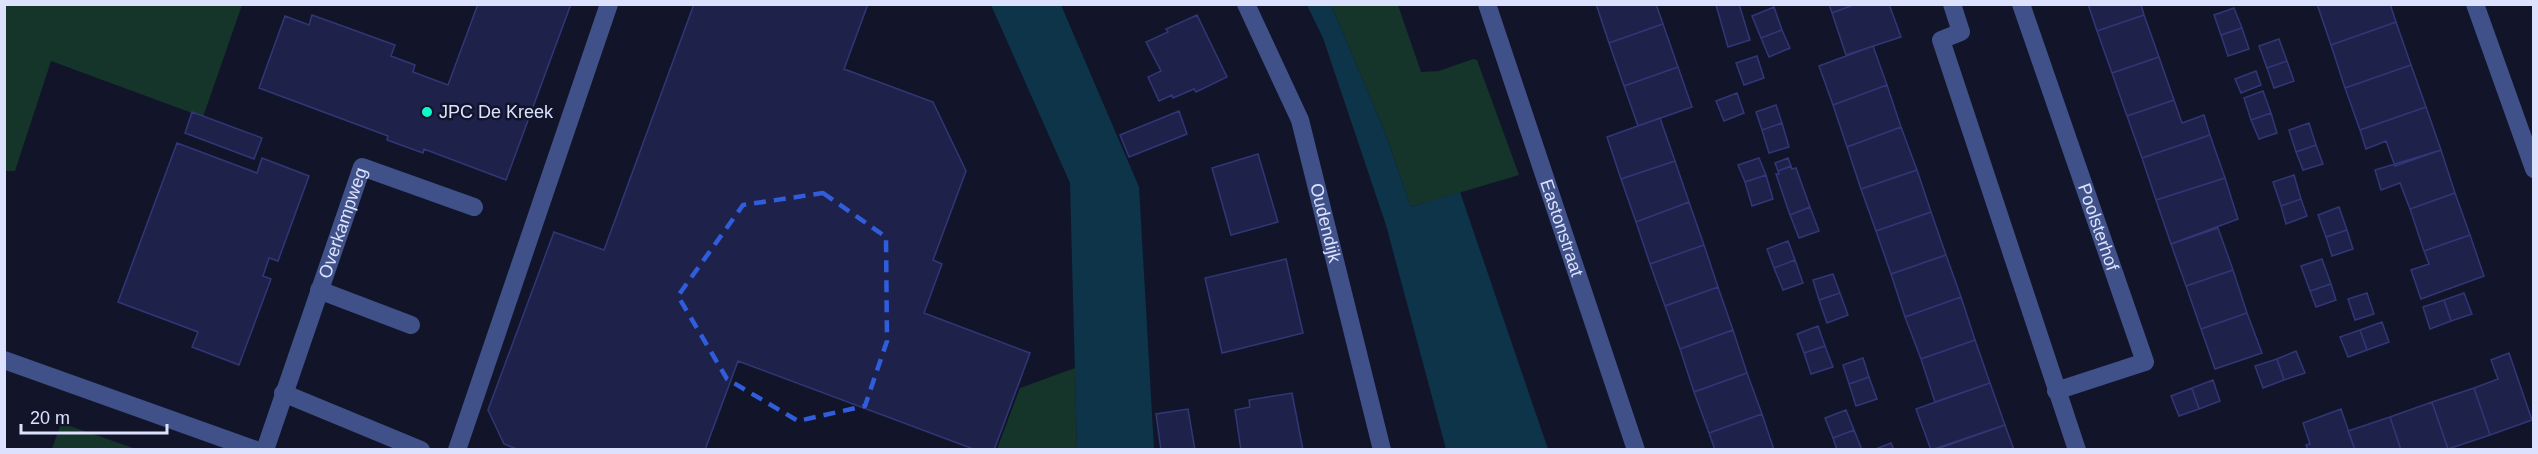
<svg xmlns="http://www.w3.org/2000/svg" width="2538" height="454" font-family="Arial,sans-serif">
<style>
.green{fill:#15342a}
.water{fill:#0d3449}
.building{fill:#1e224b;stroke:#313776;stroke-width:1.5}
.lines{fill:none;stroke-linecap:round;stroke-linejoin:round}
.minor{stroke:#3f5188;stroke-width:18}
.marked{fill:none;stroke:#305ddc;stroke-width:4.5;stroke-dasharray:12 8;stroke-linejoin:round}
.poi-dot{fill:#0ff8cd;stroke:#12152a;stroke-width:2}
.labels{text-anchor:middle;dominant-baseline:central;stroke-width:5;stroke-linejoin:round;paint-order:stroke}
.poi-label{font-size:18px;fill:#dce2fe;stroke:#12152a;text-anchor:start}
.street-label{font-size:18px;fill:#dce2fe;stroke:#12152a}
</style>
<rect width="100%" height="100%" fill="#12152a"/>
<!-- green -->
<path class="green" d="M5 5H242L203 117 51 61 15 171H5Z
M1331 5H1398L1421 72 1439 71 1473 59 1477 60 1519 175 1411 207 1384 130Z
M1075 368 1077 449H997L1020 388Z
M61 423 136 449H52Z"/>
<!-- water -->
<path class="water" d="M991 5H1061L1139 187 1154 449H1077L1070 183Z
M1307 5H1331L1384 130 1411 207 1460 192 1548 449H1446L1386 225 1323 38Z"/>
<!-- building -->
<path class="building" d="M478 4H571L506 180 424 149 423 153 387 140 388 136 259 88 285 16 309 25 312 15 395 45 391 56 415 65 413 72 448 85Z
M694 4H868L844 69 933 102 966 171 933 260 942 264 924 313 1030 353 994 450H976L738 361 705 450H519L504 444 488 410 554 232 604 250Z
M1596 4H1656L1663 24 1609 43Z
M1739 4 1750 40 1728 47 1716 5Z
M1829 4H1856L1832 13Z
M1856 4H1889L1901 37 1846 55 1832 13Z
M2088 4H2141L2144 15 2097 31Z
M2317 4H2390L2396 22 2331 45Z
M1774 7 1782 30 1761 38 1752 16Z
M2234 8 2242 28 2221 35 2214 15Z
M1197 15 1227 77 1196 92 1194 89 1173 98 1172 95 1159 101 1148 77 1161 71 1146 42 1168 32 1166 29Z
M2144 15 2159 57 2112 73 2097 31Z
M2396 22 2411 65 2345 88 2331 45Z
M1663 24 1678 67 1624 86 1609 43Z
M2242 28 2249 49 2228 56 2221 35Z
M1782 30 1790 48 1769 57 1761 38Z
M2279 39 2287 61 2267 68 2259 46Z
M1873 46 1887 85 1833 105 1819 66Z
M1757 56 1764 78 1744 85 1736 63Z
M2159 57 2174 100 2127 116 2112 73Z
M2287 61 2294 81 2274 88 2267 68Z
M2411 65 2426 107 2360 130 2345 88Z
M1678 67 1692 107 1638 126 1624 86Z
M2256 71 2261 85 2241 93 2235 79Z
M1887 85 1901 127 1847 147 1833 105Z
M2263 91 2271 113 2251 120 2244 98Z
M1737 93 1744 113 1724 121 1716 101Z
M2174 100 2182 123 2204 115 2210 135 2142 158 2127 116Z
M1776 105 1782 123 1762 130 1756 112Z
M2426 107 2441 150 2395 166 2386 141 2366 149 2360 130Z
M1179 111 1187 134 1129 157 1120 135Z
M192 112 262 138 254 159 185 133Z
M2271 113 2277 133 2259 139 2251 120Z
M1660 118 1675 161 1621 179 1607 137Z
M1782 123 1789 147 1769 153 1762 130Z
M2309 123 2316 145 2296 152 2289 130Z
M1901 127 1917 170 1861 189 1847 147Z
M2210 135 2225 178 2156 200 2142 158Z
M177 143 257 173 262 158 309 176 278 261 269 258 263 276 271 279 239 365 192 347 198 332 118 302Z
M2316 145 2323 164 2303 170 2296 152Z
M2441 150 2455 193 2410 209 2400 183 2381 190 2375 170Z
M1258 154 1278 222 1231 235 1212 168Z
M1759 158 1766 175 1745 182 1738 165Z
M1788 158 1791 166 1778 171 1775 163Z
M1675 161 1689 202 1636 222 1621 179Z
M1791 166 1792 169 1796 168 1810 207 1790 215 1776 174H1779L1778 171Z
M1917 170 1931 212 1876 231 1861 189Z
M1766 175 1773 199 1752 206 1745 182Z
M2294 175 2301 199 2281 206 2273 182Z
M2225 178 2238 219 2171 244 2156 200Z
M2455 193 2470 235 2424 251 2410 209Z
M2301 199 2307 216 2286 224 2281 206Z
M1689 202 1704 245 1650 264 1636 222Z
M1810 207 1819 231 1799 238 1790 215Z
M2339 207 2347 230 2326 237 2318 215Z
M1931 212 1946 255 1891 274 1876 231Z
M2218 228 2233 270 2186 286 2171 244Z
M2347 230 2353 249 2332 256 2326 237Z
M2470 235 2484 276 2421 299 2411 270 2429 264 2424 251Z
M1788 241 1795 260 1774 268 1767 249Z
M1704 245 1718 287 1665 306 1650 264Z
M1946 255 1961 297 1905 317 1891 274Z
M1286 259 1303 333 1222 353 1205 278Z
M2322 259 2331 284 2310 291 2301 266Z
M1795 260 1803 283 1783 290 1774 268Z
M2233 270 2247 313 2201 329 2186 286Z
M1833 274 1840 293 1819 300 1813 280Z
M2331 284 2336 300 2316 307 2310 291Z
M1718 287 1733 330 1680 349 1665 306Z
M1840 293 1848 315 1827 323 1819 300Z
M2367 293 2374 314 2355 320 2348 299Z
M2464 293 2472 314 2451 321 2444 300Z
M1961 297 1975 340 1921 359 1905 317Z
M2444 300 2451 321 2430 329 2423 307Z
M2247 313 2262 353 2215 369 2201 329Z
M2382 322 2389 342 2367 350 2360 330Z
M1818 326 1825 346 1804 353 1797 334Z
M1733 330 1747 373 1694 392 1680 349Z
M2360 330 2367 350 2348 357 2340 337Z
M1975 340 1990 383 1935 402 1921 359Z
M1825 346 1833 367 1811 374 1804 353Z
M2296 351 2305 373 2284 380 2277 359Z
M2509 353 2532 420 2490 435 2474 388 2498 379 2491 360Z
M1863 358 1869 377 1849 384 1843 365Z
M2277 359 2284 380 2263 388 2255 366Z
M1747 373 1762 414 1709 433 1694 392Z
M1869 377 1877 399 1856 406 1849 384Z
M2213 380 2220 401 2199 409 2192 388Z
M1990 383 2005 425 1931 450 1916 409Z
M2192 388 2199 409 2179 416 2171 396Z
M2474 388 2490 435 2448 449 2432 402Z
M1292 393 1303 450H1241L1235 410 1250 407 1249 400Z
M2432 402 2448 449 2401 450 2390 417Z
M1188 409 1195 450H1161L1156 414Z
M2341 409 2355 450H2308L2306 445 2310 444 2303 423Z
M1846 410 1854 430 1833 438 1825 418Z
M1762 414 1774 450H1715L1709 433Z
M2390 417 2401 450H2355L2348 431Z
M2005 425 2014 450H1934Z
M1854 430 1862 450H1837L1833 438Z
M1891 443 1894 450H1873Z"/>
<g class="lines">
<!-- minor -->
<g class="minor">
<path id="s1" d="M1246 4 1300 120 1382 450"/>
<path id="s2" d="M1487 4 1636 450"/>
<path d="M1952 4 1961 32 1941 40 2077 450"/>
<path id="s3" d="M2021 4 2145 362 2056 391"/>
<path d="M2475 4 2534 169"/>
<path d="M319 290 411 325"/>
<path d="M4 360 256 450"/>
<path d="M283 393 421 450"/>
<path id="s4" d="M265 450 362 167 474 207"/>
<path d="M457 450 609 4"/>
</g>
</g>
<!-- marked area -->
<path class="marked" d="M823 193 886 237 887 341 865 406 798 421 727 379 678 296 743 205Z"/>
<!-- markers -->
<circle class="poi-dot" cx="427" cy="112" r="6"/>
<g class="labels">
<!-- poi labels -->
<g class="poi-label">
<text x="439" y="112">JPC De Kreek</text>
</g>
<!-- street labels -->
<g class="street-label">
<text stroke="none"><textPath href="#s1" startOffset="234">Oudendijk</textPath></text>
<text stroke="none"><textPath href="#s2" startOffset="236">Eastonstraat</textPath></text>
<text stroke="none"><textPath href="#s3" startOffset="236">Poolsterhof</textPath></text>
<text stroke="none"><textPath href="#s4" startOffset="240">Overkampweg</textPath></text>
</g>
</g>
<!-- border -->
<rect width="2538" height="454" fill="none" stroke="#dce2fe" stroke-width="12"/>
<!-- scale -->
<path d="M21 424v9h146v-9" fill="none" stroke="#dce2fe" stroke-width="3"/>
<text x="30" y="424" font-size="18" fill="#dce2fe" stroke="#12152a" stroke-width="4.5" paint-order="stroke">20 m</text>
</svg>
